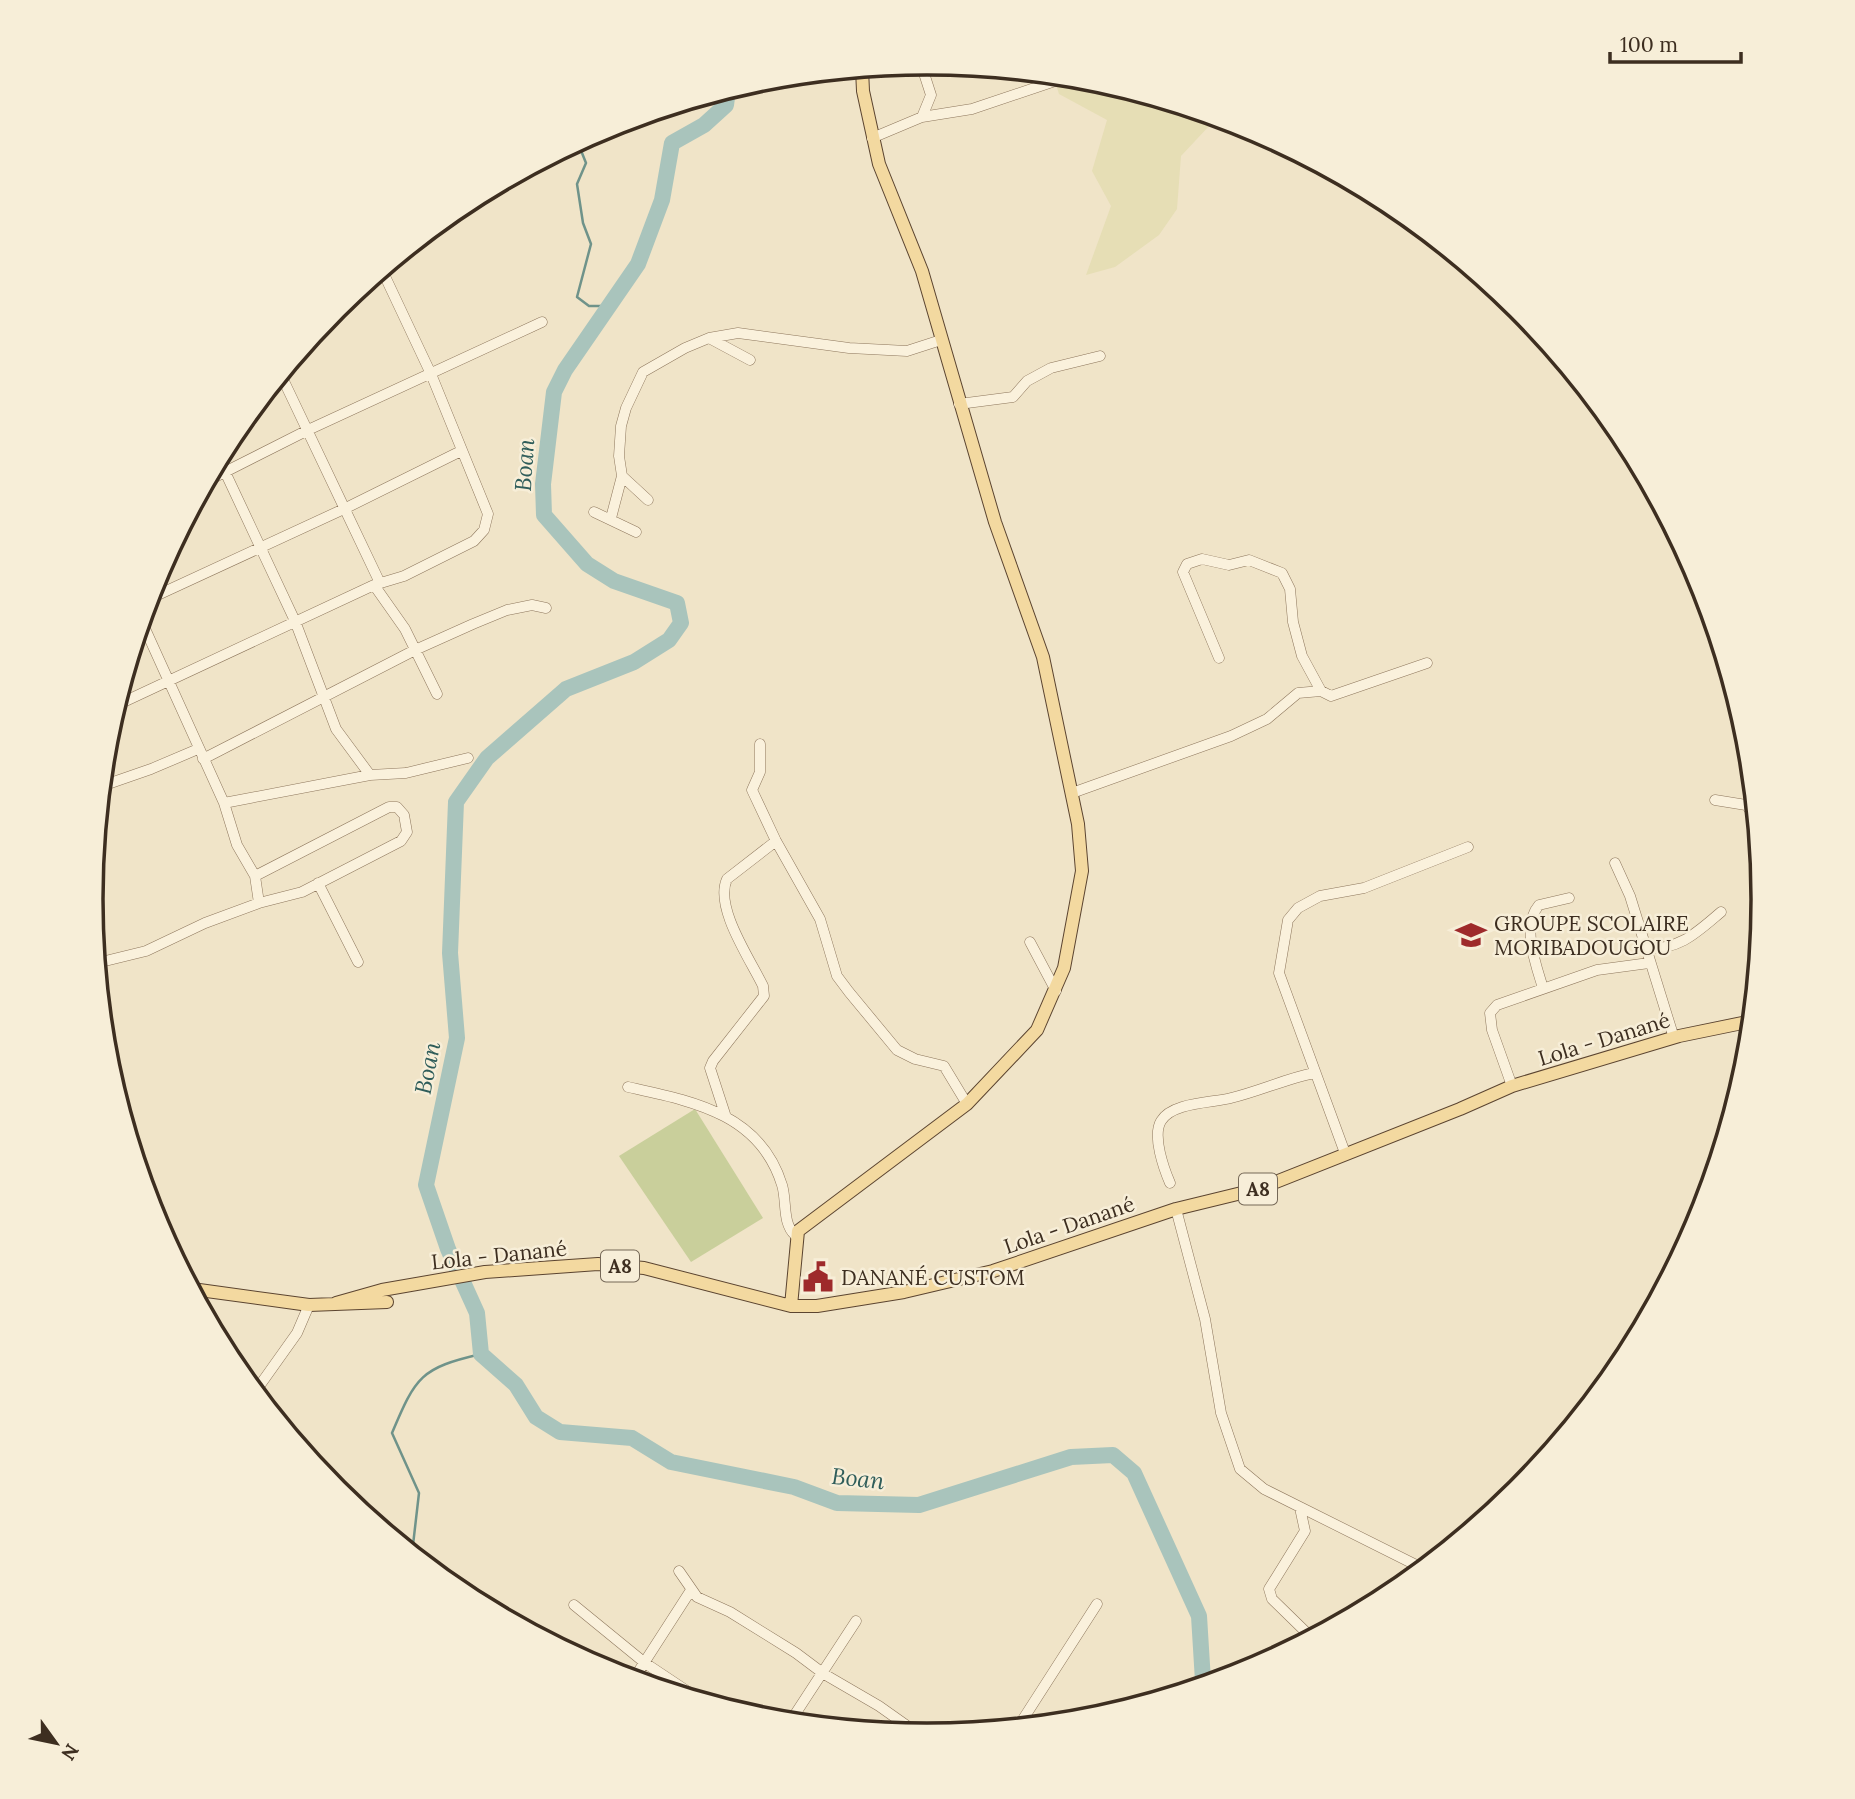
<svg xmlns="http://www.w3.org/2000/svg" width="1855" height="1799" font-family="Lora,serif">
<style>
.farmland{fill:#e6deb5}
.green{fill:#c9cf9b}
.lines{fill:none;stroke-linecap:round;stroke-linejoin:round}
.stream{stroke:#6f938a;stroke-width:2.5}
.river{stroke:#a9c4bc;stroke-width:16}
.minor-casing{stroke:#8d765c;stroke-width:11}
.major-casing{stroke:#5b4430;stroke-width:14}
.minor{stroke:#faf1dc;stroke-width:10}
.major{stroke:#f3d9a0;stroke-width:12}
.labels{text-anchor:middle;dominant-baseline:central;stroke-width:5;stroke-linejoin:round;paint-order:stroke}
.shield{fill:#f7eed8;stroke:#756857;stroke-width:2}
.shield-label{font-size:19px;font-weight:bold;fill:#3d2e20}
.poi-label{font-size:21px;fill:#3d2e20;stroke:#f7eed8;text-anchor:start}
.street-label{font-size:21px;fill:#3d2e20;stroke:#f7eed8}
.water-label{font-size:23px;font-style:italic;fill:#2f5d5a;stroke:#f7eed8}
.rim{fill:none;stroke:#3d2e20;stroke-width:3.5}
</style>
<rect width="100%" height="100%" fill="#f0e4c8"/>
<!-- farmland -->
<path class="farmland" d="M1053 75 1091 79 1211 115 1210 125 1181 156 1177 209 1159 235 1115 267 1086 275 1111 206 1092 171 1107 120 1059 94Z"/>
<!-- green -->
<path class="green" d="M695 1109 763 1218 691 1262 619 1156Z"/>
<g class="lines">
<!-- stream -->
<path class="stream" d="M578 143 586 163 577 184 583 223 591 244 577 297 589 306H610
M415 1556 413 1545 419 1493 392 1433C416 1376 421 1368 481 1354"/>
<!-- river -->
<path class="river" d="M728 90 726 105 704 125 672 143 662 200 638 264 565 370 554 392 543 484 544 515 587 564 614 581 677 603 681 623 669 640 634 662 566 689 487 758 456 802 450 953 457 1038 426 1185 448 1249 477 1313 481 1354 516 1385 536 1417 560 1432 632 1438 671 1462 794 1487 837 1503 919 1505 1071 1457 1113 1455 1134 1473 1199 1616 1203 1681 1200 1687"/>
<!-- minor casing -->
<g class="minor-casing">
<path id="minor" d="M921 64 931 95 922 117
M872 138 922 117 972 109 1067 77
M709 338 750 360
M281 375 380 583
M959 404 1013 397 1027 381 1051 368 1100 356
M219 459 295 621 336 729 370 775 406 773 468 758
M207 481 308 430 542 322
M648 500 622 476 619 456 621 426 626 408 643 372 685 348 709 338 738 333 849 348 907 351 941 340
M594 512 636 532
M611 518 622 476
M374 585 405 629 437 694
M149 599 346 508 461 451
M1219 658 1183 572 1187 564 1202 559 1229 565 1249 560 1282 573 1290 589 1293 622 1302 656 1321 691
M117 705 374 585 404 576 474 541 484 530 488 514 431 374 382 270
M760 744V772L752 790 776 841 820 919 837 976 849 992 897 1050 915 1059 944 1066 967 1104
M203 759 415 650 473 624 507 610 532 605 546 608
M102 786 151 769 198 749
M1072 793 1231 736 1267 719 1298 693 1321 691 1331 696 1427 663
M1715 800 1746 805 1756 817
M224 803 370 775
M1615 863 1630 896 1674 1038
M255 876 389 807H397L404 815 407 832 401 841 302 892 259 903
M318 883 358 962
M1030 942 1056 991
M1646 949C1681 949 1696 933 1721 912
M97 963 146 951 205 923 259 903 255 876 237 845 224 803 142 622
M1543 988C1536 965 1521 926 1539 905L1569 898
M1512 1086 1492 1030 1490 1013 1497 1005 1597 970 1649 963
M628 1087C691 1101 760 1113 782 1185 787 1201 782 1223 795 1235
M725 1114 710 1068 713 1061 764 996 763 986C750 959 714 907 727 879L776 841
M1345 1153 1279 973 1288 920 1298 908 1320 896 1364 888 1468 847
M1170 1183C1164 1169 1152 1136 1161 1121 1172 1102 1213 1103 1231 1098 1260 1091 1285 1079 1314 1073
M1176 1209 1205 1319 1221 1413 1240 1469 1264 1489 1424 1569
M255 1392 297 1333 309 1305
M1300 1508 1305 1531 1269 1589 1272 1599 1312 1638
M679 1571 697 1597 730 1612 796 1653 824 1674 879 1706 920 1735
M574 1605 645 1663 702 1701
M633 1680 691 1590
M790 1722 856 1621
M1018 1727 1097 1604"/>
</g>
<!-- major casing -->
<g class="major-casing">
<path id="major" d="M192 1289 309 1305 387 1302
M336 1303 382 1290 485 1272 598 1264 644 1268 791 1306H817L904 1292 993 1271 1176 1209 1258 1189 1460 1109 1512 1086 1679 1036 1752 1021
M791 1306 798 1231 967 1104 1037 1030 1064 968 1082 871 1078 824 1043 657 995 522 922 271 879 164 863 91 862 69"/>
</g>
<!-- minor -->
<use href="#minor" class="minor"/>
<!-- major -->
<use href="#major" class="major"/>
</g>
<!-- icons -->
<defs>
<g id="school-bare" transform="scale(2.415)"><path d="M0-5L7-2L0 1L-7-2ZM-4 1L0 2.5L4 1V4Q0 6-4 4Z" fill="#9e2a2b" stroke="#f7eed8" stroke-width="2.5" paint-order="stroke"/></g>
<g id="civic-bare" transform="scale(2.415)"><path d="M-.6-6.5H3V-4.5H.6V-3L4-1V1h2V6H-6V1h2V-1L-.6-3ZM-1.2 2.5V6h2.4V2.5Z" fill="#9e2a2b" stroke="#f7eed8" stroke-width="2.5" paint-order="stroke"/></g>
</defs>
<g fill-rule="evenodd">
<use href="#school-bare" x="1471" y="935"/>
<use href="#civic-bare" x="818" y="1277"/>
</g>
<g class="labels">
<!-- shield labels -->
<g class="shield">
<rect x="1239" y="1173.5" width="38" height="31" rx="5"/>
<rect x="601" y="1250.5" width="38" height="31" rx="5"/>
</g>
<g class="shield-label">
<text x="1258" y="1189">A8</text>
<text x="620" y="1266">A8</text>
</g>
<!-- poi labels -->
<g class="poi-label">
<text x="1494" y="923">GROUPE SCOLAIRE<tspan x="1494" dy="24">MORIBADOUGOU</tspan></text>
<text x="841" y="1277">DANANÉ CUSTOM</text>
</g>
<!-- street labels -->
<g class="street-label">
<text transform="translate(1604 1039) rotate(-17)">Lola - Danané</text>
<text transform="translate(1069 1225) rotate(-19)">Lola - Danané</text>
<text transform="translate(499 1255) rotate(-6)">Lola - Danané</text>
</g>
<!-- water labels -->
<g class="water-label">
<text transform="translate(524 465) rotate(-86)">Boan</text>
<text transform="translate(427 1068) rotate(-79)">Boan</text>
<text transform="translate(858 1478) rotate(6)">Boan</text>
</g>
</g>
<!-- crop -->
<path d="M0 0H1855V1799H0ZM103 899a824 824 0 1 1 1648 0a824 824 0 1 1-1648 0Z" fill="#f7eed8" fill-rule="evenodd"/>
<path class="rim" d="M103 899a824 824 0 1 1 1648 0a824 824 0 1 1-1648 0Z"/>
<!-- north arrow -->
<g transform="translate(56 1743) rotate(123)" stroke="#f7eed8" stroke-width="5" paint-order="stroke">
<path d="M0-5L12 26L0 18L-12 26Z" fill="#3d2e20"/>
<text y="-10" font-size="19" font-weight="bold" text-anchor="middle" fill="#3d2e20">N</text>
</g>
<!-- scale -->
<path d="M1610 52v10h131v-10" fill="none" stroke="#3d2e20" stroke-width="3.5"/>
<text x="1620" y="52" font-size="21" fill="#3d2e20" stroke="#f7eed8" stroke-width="5" paint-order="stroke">100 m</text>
</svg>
